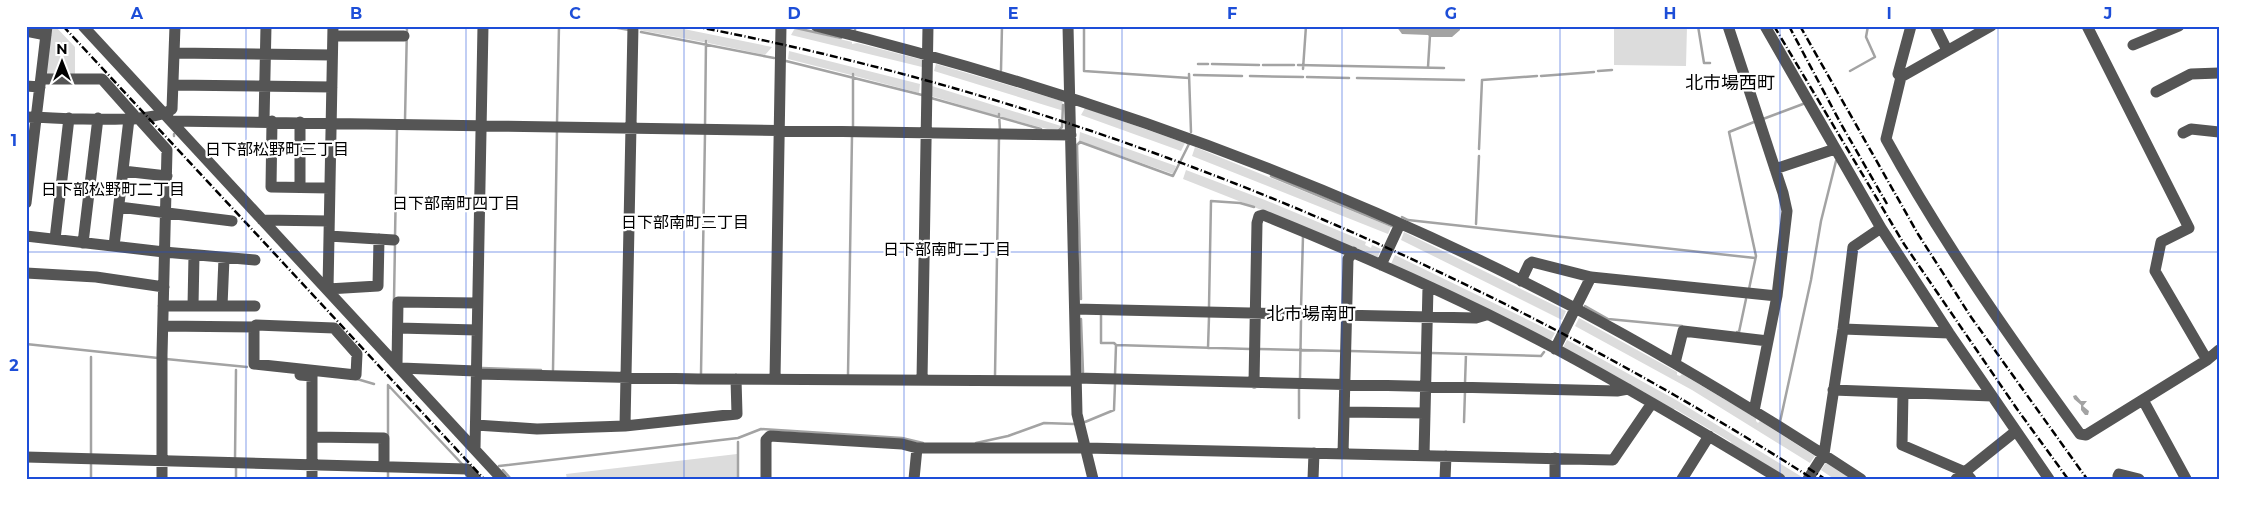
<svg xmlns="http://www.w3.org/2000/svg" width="2245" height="505" font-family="Montserrat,'Noto Sans JP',sans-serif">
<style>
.green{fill:#dcdcdc}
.water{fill:#a3a3a3}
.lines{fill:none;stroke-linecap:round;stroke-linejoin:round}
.stream{stroke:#a3a3a3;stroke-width:2.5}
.minor{stroke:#555;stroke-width:11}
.rail{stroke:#000;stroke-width:2.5;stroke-dasharray:8 2.5 1 2.5;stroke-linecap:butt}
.grid{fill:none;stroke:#1d4ed8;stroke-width:1;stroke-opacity:0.55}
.labels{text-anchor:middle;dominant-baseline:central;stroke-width:4.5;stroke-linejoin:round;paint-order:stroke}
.neighbourhood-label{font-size:16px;fill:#000;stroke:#fff}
.quarter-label{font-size:18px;fill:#000;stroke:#fff}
.neatline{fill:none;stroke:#1d4ed8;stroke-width:2}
.grid-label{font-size:16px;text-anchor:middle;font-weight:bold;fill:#1d4ed8}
</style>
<rect width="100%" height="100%" fill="#fff"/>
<!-- green -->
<path class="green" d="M51 26H55L75 47V75H45Z
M640 26H669L772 47 765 55 708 43V41L703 42 639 30Z
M1614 26H1687L1686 66 1614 65Z
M795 28 852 42V44L857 43 923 60 922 67 791 35Z
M789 51 920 84 919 93 855 76 853 74 851 75 788 59Z
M936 64 1062 101 1064 111 934 71Z
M932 86 1061 126 1055 131 1001 117 1000 114 997 116 931 96Z
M1085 108 1185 143 1181 151 1081 115Z
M1080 132 1176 166 1173 174 1079 141Z
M1195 147 1391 227 1388 234 1192 156Z
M1186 170 1265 200 1366 242 1365 245 1371 248 1372 245 1381 249 1377 259 1254 207 1183 179Z
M1404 232 1566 311 1562 320 1401 240Z
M1395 255 1555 333 1550 342 1390 266Z
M1579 318 1677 372V375L1680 376 1682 374 1756 418V421L1758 423 1760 421 1815 456 1810 463 1692 390 1575 326Z
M1567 340 1676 400 1802 477 1786 479 1732 445 1731 442 1675 409 1671 410 1562 349Z
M737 454V479H567L566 474Z
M1827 461 1854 479H1834L1821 470Z"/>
<!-- water -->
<path class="water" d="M1396 26H1460V30L1452 37H1430L1428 35 1402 34Z
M2076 395 2081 401H2087L2083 406 2089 411 2088 415H2085L2081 410V405L2074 399 2073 396Z"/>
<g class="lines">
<!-- stream -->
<path class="stream" d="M607 26 629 30
M1084 26V71L1189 78
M1698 26 1704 63H1710
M796 28 841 38
M855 30V26
M641 32 774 58
M786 61 922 95
M1198 64H1208
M1212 64 1259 65
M1263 65H1294
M1298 65 1444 68
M1428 67 1430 35
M1303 69 1306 26
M1001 70 1002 26
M1598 71 1612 70
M1850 71 1875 57 1866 37 1868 26
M1189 74 1191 132
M1194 75 1242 76
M1250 76 1303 77
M1541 76 1594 72
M1307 77 1349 78
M1357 78 1464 80
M931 98 1041 129
M999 114 1000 130
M1763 119 1803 104
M405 120 407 26
M557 123 559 26
M705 126 706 41
M853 127V74
M1058 131 1062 127 1063 105
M174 136V134
M1479 149 1482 80 1537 76
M1271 176 1392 226
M1402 217 1408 220 1755 258
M1476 224 1479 156
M395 237 397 128
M1749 289 1756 256 1729 132 1754 122
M1081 299 1077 145 1080 142 1173 176 1189 144 1187 143
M394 300 395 243
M1585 306 1608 319 1682 326
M1209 307 1211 201 1240 203 1254 207
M1301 309 1303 236
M1101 315V343H1114L1116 345
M1081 319 1083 372
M1737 332H1739L1746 299
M26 344 158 358
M1208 348 1209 317
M1258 349 1342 351
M1350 351 1423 353
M1431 353 1541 356 1544 352
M166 359 247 367
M482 368 541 370
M553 370 557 130
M701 374 705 133
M848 375 852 136
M1115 375 1116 345 1250 349
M995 376 999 137
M357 379 374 384
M1300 379 1301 320
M1465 383 1466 354
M1299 388V418
M1085 422 1114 410 1115 384
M1464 422 1465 391
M1780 422 1811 280 1821 221 1836 161
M388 437V385L463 465
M976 443 1008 436 1044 423 1074 424
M91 455V357
M235 459 236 370
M236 466V479
M499 466 738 438 761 429 902 438 923 443
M503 470 511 479
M91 479V463
M388 479V470
M738 479V442"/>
<!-- minor -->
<path class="minor" d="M83 26 502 479
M816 26C1079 91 1335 182 1575 308 1673 360 1768 418 1861 479
M1068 26 1077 414 1093 479
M1728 26 1783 193 1787 211 1777 296 1754 411
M1765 26 1881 228 1949 333 2049 479
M1935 26 1947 50
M1991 26 1901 77 1886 139C1943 243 2011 339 2080 434L2086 435 2207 360 2219 350
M2087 26 2189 228 2161 242 2155 271 2207 360
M26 31 46 35
M333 36H404
M2133 45 2179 26
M174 53 332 55
M1901 77 1898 74 1911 26
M41 79H102L134 115V119
M173 85 332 87
M26 86 40 87
M2156 92 2191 74 2219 73
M26 117C56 117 152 126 172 109L175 26
M139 119 167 150 162 355V479
M171 121 1071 135
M264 121 266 26
M272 121 271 187 330 188
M300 122V187
M2183 133 2191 129 2219 132
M1775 169 1835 149
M123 171 167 176
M26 203 47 26
M119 207 232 221
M262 220 329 221
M26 236 164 252 255 260
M329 236 394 240
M55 239 69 118
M83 243 98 118
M114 246 129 119
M1381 265 1400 224
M26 273 96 277 164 287
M1521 281 1529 264 1532 262 1591 277 1777 296
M328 289 333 26
M328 289 378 286 379 239
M163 306H255
M193 306 194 255
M222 306 224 258
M1075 309 1476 318 1486 315
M163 326 254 327 256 325 334 328 357 354 356 375 254 364V327
M398 328 477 330
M1843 329 1949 333
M1555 349 1591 277
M1675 363 1683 331 1768 341
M397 364 398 302 477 303
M401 368 476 371
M476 374 698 379 1076 381
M300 375 312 376V479
M1076 378 1617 391 1628 389
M775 379 781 26
M922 380 928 26
M1254 383 1257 223 1259 216 1263 215C1362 255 1462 299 1556 349 1632 390 1706 434 1780 479
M1833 390 1992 396
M1903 393 1902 445 1965 472 1971 479
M2143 400 2186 479
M1344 412 1425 413
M476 425 537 429 625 426 737 414 736 379
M625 426 633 26
M312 437 384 438V461
M475 449 483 26
M1343 454 1348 259 1353 252
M1424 455 1428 287
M26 457 467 469 476 479
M2118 476 2119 474 2139 479
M766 479V440L770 436 902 444 917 448H1086L1613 460 1652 403
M914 479 917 448
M1313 479 1314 453
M1445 479 1446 456
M1555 479V458
M1682 479 1709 436
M1808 479 1824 454 1843 329 1853 247 1881 228
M1956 479 2016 431"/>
<!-- rail -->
<path class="rail" d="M63 26 484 479
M693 26C1092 102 1471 261 1813 479
M1774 26 1904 244 2017 409 2068 479
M1789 26 1841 124 1887 204
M1800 26 1918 234 1971 317 2087 479
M1808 468 1825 479"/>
</g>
<!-- grid -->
<path class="grid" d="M246 26V479M466 26V479M684 26V479M904 26V479M1122 26V479M1342 26V479M1560 26V479M1780 26V479M1998 26V479M26 252H2219"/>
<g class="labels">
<!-- neighbourhood labels -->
<g class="neighbourhood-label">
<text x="277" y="149">日下部松野町三丁目</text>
<text x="113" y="189">日下部松野町二丁目</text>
<text x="456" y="203">日下部南町四丁目</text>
<text x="685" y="222">日下部南町三丁目</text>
<text x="947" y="249">日下部南町二丁目</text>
</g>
<!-- quarter labels -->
<g class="quarter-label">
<text x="1730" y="83">北市場西町</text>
<text x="1311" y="314">北市場南町</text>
</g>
</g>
<!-- border -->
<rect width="2245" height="505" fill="none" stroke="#ffffff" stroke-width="55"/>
<!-- north arrow -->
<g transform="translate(62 62)" stroke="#ffffff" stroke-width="4" paint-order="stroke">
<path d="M0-4L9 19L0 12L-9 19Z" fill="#000000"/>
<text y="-8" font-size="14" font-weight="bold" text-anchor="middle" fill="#000000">N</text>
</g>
<rect x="28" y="28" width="2190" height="450" class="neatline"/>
<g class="grid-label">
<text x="137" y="19">A</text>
<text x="356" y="19">B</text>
<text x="575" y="19">C</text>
<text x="794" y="19">D</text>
<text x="1013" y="19">E</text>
<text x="1232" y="19">F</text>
<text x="1451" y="19">G</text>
<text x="1670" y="19">H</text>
<text x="1889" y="19">I</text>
<text x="2108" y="19">J</text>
<text x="14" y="146">1</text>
<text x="14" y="371">2</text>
</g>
</svg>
